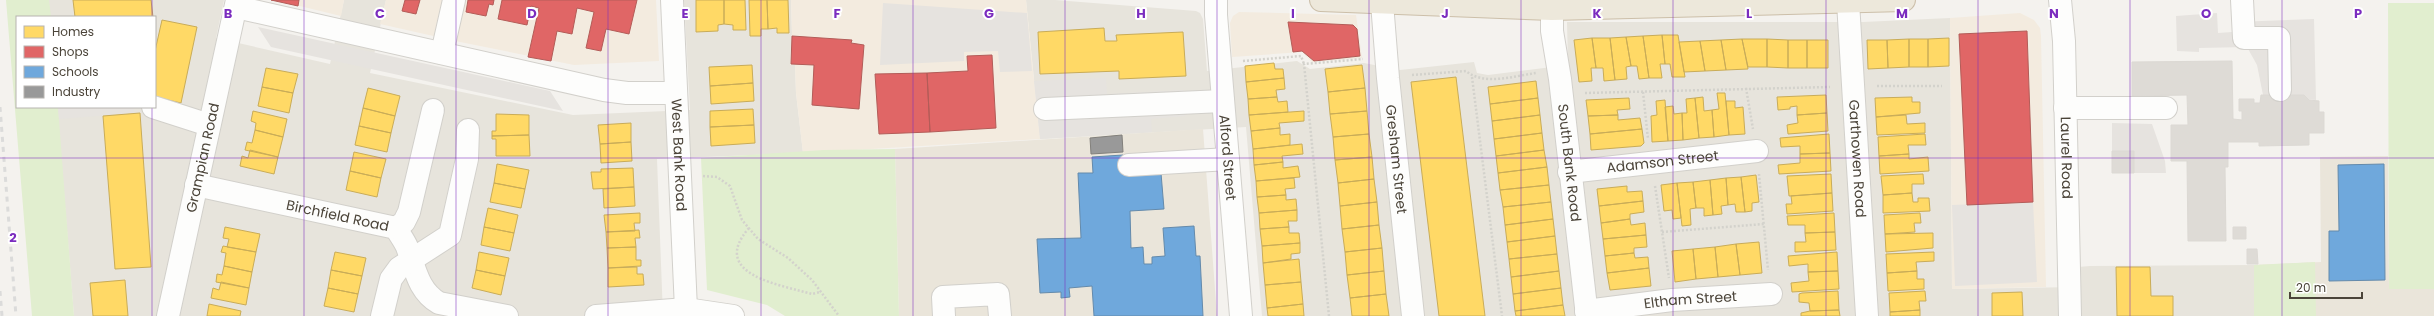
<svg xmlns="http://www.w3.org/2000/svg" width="2434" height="316" font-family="Poppins,sans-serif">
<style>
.residential{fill:#e7e4dc}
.commercial{fill:#f3ebdf}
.education{fill:#eae5da}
.green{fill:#e1eecf}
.parking{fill:#e6e3df}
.homes{fill:#ffd966;stroke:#c9ac58}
.shops{fill:#e06666;stroke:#b35c58}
.schools{fill:#6fa8dc;stroke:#648aab}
.industry{fill:#999;stroke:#82807c}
.building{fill:#dedbd6;stroke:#dcd9d4}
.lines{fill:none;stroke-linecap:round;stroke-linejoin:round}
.minor-casing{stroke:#d2d0cb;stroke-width:24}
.highway-casing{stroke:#ccbfa9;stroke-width:24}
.path{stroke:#d3d2cc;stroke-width:2.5;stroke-dasharray:2 2;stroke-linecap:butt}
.minor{stroke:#fdfdfc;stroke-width:22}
.highway{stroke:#ede8db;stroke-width:22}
.rail{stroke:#dbdbda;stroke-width:3;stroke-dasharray:5 5;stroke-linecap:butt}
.grid{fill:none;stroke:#7b2cbf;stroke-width:1;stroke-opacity:0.55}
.labels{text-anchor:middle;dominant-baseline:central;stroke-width:4;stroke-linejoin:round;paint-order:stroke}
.street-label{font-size:14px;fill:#4b4439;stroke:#fff}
.grid-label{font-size:13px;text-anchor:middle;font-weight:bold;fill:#7b2cbf;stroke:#fff;stroke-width:4;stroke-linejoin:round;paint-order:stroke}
</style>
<rect width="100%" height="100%" fill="#f4f2ee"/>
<!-- residential -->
<path class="residential" d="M48 0H224L216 38 330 64 344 0H386L370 73 573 115 690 110 684 0H791L792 35 790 64 795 65 796 93 803 153 657 159 663 316H74L57 107H155V17H50Z
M1026 0H1055L1196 11 1200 13 1203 19 1207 71 1297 61 1310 69 1364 63 1400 70 1474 62 1477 73 1488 75 1568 65 1567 22H1863L1950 18 1952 289 2077 287 2078 267 2090 266 2254 265 2255 316H1262L1246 127 1040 139Z"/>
<!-- commercial -->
<path class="commercial" d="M275 0H344L341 16Z
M386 0H656L659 61 574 65 460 42 380 24Z
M791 0H1026L1040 139 803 153 796 93 795 65H790L792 35Z
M1239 12 1356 15 1362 58 1312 62 1302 52 1232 57 1230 23 1233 16Z
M2020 13 2034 20 2040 28 2041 36 2046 287 1952 289 1950 18Z"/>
<!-- education -->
<path class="education" d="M1203 129 1217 316H899L895 149Z
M2388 156 2389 289H2434V316H2254V265L2321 262 2320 157Z"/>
<!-- green -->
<path class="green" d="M6 0H49L51 17H17V107H58L74 316H32Z
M2388 3H2434V289H2389Z
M895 149 899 316H785L767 305 707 290 701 158 824 150Z
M2315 262 2316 316H2254V265Z"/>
<!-- parking -->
<path class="parking" d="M883 3 1027 13 1032 71 1000 72 998 51 964 52V61L880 65Z
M2217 13 2218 33 2232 32 2236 22 2314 19 2316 100 2263 95 2257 65 2247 47 2199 48V52L2177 51 2176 16Z
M258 27 550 91 563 111 271 47Z
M1106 78 1107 94 1183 90 1185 116 1151 119 1152 132 1040 139 1034 81Z
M58 107H134V113L59 119Z
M2112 123 2152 124 2165 161 2166 173H2134V151H2112Z
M2033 202 2037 282 1955 286 1952 205Z"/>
<!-- homes -->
<path class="homes" d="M73 0H151L153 17H75Z
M696 0H724V24L718 25V31L696 32Z
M724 0H745L746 30H733V25L724 24Z
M749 0H767L768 29H761V36H750Z
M767 0H788L789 33H777V28L768 29Z
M162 20 197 27 181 103 155 97V51Z
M1104 28 1105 41H1117L1116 35 1183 32 1186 76 1119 79V71L1040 74 1038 32Z
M1662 35H1678L1685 77H1672L1670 64H1665Z
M1662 35 1665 64H1660L1662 78H1649L1643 36Z
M1643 36 1649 78 1639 79 1637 66H1631L1626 37Z
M1626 37 1631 66 1626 67 1627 79 1615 80 1610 38Z
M1592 38H1610L1615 80 1604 81 1603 68H1596Z
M1592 38 1596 68H1591L1592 81 1579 82 1574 40Z
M1949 38V66L1928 67V39Z
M1742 39H1767V67H1748Z
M1742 39 1748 69 1726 70 1721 40Z
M1767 39 1788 40V68L1767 67Z
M1909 39H1928V67H1909Z
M1909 39V67L1888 68 1887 40Z
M1721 40 1726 70 1705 71 1700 41Z
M1788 40H1807V68H1788Z
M1807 40H1828V68H1807Z
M1867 40H1887L1888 68 1868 69Z
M1700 41 1705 71 1684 72 1679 42Z
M1274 63 1275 69H1283L1284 78 1246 82 1245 66Z
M752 65 753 83 710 86 709 67Z
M1362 65 1365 88 1328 92 1325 69Z
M266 68 298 74 293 93 262 87Z
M1456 77 1485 316H1439L1411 82Z
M1284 78 1285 89 1276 90 1277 97 1248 99 1246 82Z
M1536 81 1538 98 1490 104 1488 87Z
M753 83 754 101 711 104 710 86Z
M262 87 293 93 289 113 258 106Z
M368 88 400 96 395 116 363 108Z
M1365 88 1367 111 1330 114 1328 92Z
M1717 93H1725L1729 135 1714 137 1712 110 1719 109Z
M1826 95 1827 113 1797 115V106L1790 107V109L1778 110 1777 97Z
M1277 97 1278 102 1287 101 1288 112 1249 115 1248 99Z
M1703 97 1704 111 1712 110 1714 137 1699 138 1695 98Z
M1912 97V102H1920V113L1876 117 1875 98Z
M1538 98 1540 115 1492 121 1490 104Z
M1629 98 1630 109 1617 110 1618 115 1588 116 1586 100Z
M1695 98 1699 138 1683 140 1682 113H1687L1686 99Z
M1665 100 1668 141 1652 142 1651 116 1657 115 1656 101Z
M1726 101H1735V108L1743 107 1745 134 1729 135Z
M1673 106 1674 114 1682 113 1683 140 1668 141 1665 107Z
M363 108 395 116 391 133 359 126Z
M753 109 754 125 710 127V111Z
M253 111 287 119 283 137 255 130 256 123 251 121Z
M1304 111V121L1279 123 1280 128 1251 131 1249 115Z
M1367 111 1369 134 1333 137 1330 114Z
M140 113 151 267 115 269 103 116Z
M1827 113 1828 131 1788 134 1787 125 1798 123 1797 115Z
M496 114 529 115V135L492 136V131H496Z
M1540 115 1542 133 1494 139 1492 121Z
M1618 115V120L1640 118 1642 129 1590 134 1588 116Z
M1906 115 1907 124 1925 123V133L1877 135 1876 117Z
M631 123V142L600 144 598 125Z
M754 125 755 143 711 146 710 127Z
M359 126 391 133 387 152 355 145Z
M1280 128V135L1290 134V145L1253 149 1251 131Z
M1642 129 1644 143 1641 146 1591 150 1590 134Z
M255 130 283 137 278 157 245 150 247 142 252 143Z
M1542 133 1544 150 1496 156 1494 139Z
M1369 134 1372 157 1335 160 1333 137Z
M1829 134 1830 153 1800 154V146L1781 147 1780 138Z
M1925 134 1926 145H1908L1909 154 1879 156 1878 137Z
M529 135 530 156H496V139H492V136Z
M631 142 632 161 601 163 600 144Z
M1302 144 1303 154 1282 156 1283 162 1254 165 1253 149Z
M250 150 278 157 274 174 240 166 242 156 248 158Z
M1544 150 1547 167 1498 173 1496 156Z
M354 152 386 159 381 178 350 171Z
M1830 153 1831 171 1779 174 1778 165 1800 163V154Z
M1909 154V159L1928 157 1929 171 1880 174 1879 156Z
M1372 157 1374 179 1338 183 1335 160Z
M1283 162V168L1298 166 1300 177 1256 181 1254 165Z
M497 164 529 170 525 189 494 183Z
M1547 167 1549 185 1500 190 1498 173Z
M633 168 634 187 593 189 591 172H601V169Z
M350 171 381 178 377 197 346 190Z
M1831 174 1832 193 1789 196 1787 176Z
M1923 174 1924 184H1912V193L1883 195 1881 176Z
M1756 175 1759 202 1752 203V211L1745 212 1741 177Z
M1741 177 1745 212H1736L1735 204 1728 205 1726 178Z
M1294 178 1295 188 1285 189 1286 195 1257 197 1256 181Z
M1726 178 1728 205 1721 206 1722 214 1713 215 1710 180Z
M1374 179 1377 202 1340 206 1338 183Z
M1710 180 1713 215 1704 216V208H1696L1693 182Z
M1693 182 1696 208 1690 209 1691 225 1682 226 1677 183Z
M494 183 525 189 521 208 490 202Z
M1677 183 1681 218 1673 219 1672 210 1664 211 1661 185Z
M1549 185 1551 202 1503 207 1500 190Z
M1627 186V192L1642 191 1643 201 1599 206 1597 189Z
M634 187 635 206 604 208 603 189Z
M1832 193 1833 211 1787 214 1786 204H1792L1791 196Z
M1912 193 1913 202H1918V198H1929L1930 211 1883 213V195Z
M1286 195V200L1296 199 1297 210 1259 213 1257 197Z
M1643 201 1644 212 1630 214V219L1601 223 1599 206Z
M1377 202 1379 225 1342 229 1340 206Z
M1551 202 1553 219 1505 225 1503 207Z
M488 208 518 215 514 233 484 227Z
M1297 210V221H1288L1289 227 1260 229 1259 213Z
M640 213V223H634L635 231 606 232 604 215Z
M1834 213 1835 232 1805 233V225H1788L1787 216Z
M1920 213 1921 223H1914L1915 232 1885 234 1884 215Z
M1553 219 1555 236 1507 242 1505 225Z
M1630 219 1631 225 1645 223 1646 235 1603 239 1601 223Z
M1379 225 1382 248 1345 252 1342 229Z
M225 227 260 234 256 252 227 247 229 239 223 238Z
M484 227 514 233 510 251 481 245Z
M1289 227V233H1299L1300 243 1262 246 1260 229Z
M639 230 640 238H635L636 247 607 248 606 232Z
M1835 232 1836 250 1795 252V242H1806L1805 233Z
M1933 233V248L1886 252 1885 234Z
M1646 235 1647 247 1634 248V253L1605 256 1603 239Z
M1555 236 1557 254 1509 259 1507 242Z
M1759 242 1762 273 1740 275 1736 244Z
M1300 243V253L1291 254V259L1263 263 1262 246Z
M1736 244 1740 275 1718 277 1715 247Z
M223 246 256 252 252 272 224 266 226 253 221 252Z
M636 247V260H641V266L608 268 607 248Z
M1715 247 1718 277 1696 279 1693 249Z
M1382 248 1384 271 1347 275 1345 252Z
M1693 249 1696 279 1675 282 1672 251Z
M335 252 366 258 362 276 331 270Z
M479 252 509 258 505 276 476 270Z
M1837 252 1838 271 1808 272V264L1789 266 1788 256Z
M1934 252V261L1916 262 1917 271 1887 273 1886 254Z
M1634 253 1635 258 1648 257 1649 268 1607 273 1605 256Z
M1557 254 1559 271 1511 277 1509 259Z
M1299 259 1301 282 1265 285 1263 263Z
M224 266 252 272 249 288 216 282 217 274 222 275Z
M637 267V274H643L644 285 608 287V268Z
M2116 267H2150L2151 296H2173V316H2117Z
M1649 268 1651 286 1610 290 1607 273Z
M331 270 362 276 358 294 328 288Z
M476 270 505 276 501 295 472 288Z
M1384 271 1386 294 1350 298 1347 275Z
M1559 271 1561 288 1513 294 1511 277Z
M1838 271 1839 289 1792 292 1791 283 1809 281 1808 272Z
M1917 271V279H1924V289L1888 291 1887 273Z
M125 280 128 316H93L90 283Z
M221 282 249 288 246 305 211 298 213 288 219 290Z
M1301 282 1303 304 1267 308 1265 285Z
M328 288 358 294 354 312 324 306Z
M1561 288 1563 305 1515 311 1513 294Z
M1838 291 1839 310 1810 311 1809 303 1799 302V294L1802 293Z
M1925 291 1926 301H1919L1920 310 1890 312 1889 293Z
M2022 292 2023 316H1992V293Z
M1386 294 1389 316H1352L1350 298Z
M209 304 241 311 240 316H207Z
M1303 304 1304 316H1268L1267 308Z
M1563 305 1565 316H1516L1515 311Z
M1839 310 1840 316H1801V313L1810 311Z
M1920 310V316H1890V312Z"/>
<!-- shops -->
<path class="shops" d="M271 0H299L298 6Z
M405 0H420L416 14 402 11Z
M468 0H494L493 5 489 4 486 16 466 12Z
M502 0H637L629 34 606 29 601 51 586 48 594 12 577 8 572 34 557 31 551 61 528 57 539 8 531 6 527 25 498 19Z
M1288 22 1353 25 1357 29 1360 56 1314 61 1302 51 1293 52Z
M2027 31 2033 202 1967 205 1959 34Z
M792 36 852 40 851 43 864 45 859 109 812 105 814 65 791 64Z
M992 55 996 128 930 132 927 73 968 71 967 56Z
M927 73 930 132 879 134 875 74Z"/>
<!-- schools -->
<path class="schools" d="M1123 155 1124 170 1161 173 1164 209 1130 211 1131 248 1143 247 1144 264H1152V257L1165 256 1163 228 1194 226 1196 256H1200L1203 316H1094L1092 286 1069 288 1070 297 1061 298V292L1040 293 1037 239 1081 238 1078 173H1093L1092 157Z
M2384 164 2385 280 2329 281V231H2339L2338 165Z"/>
<!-- industry -->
<path class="industry" d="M1122 135 1123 152 1091 154 1090 138Z"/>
<!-- building -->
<path class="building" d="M2232 61 2233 119 2242 120V111H2239V99H2254V103H2260L2261 95H2304L2309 100 2319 101V112H2324V133H2309V145L2259 146V142H2228V167H2225L2226 241H2188L2187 161H2171V125H2188L2187 95 2132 96V62Z
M2112 151H2134V173H2112Z
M2233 227H2246V239H2233Z
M2247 249H2257L2258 264H2247Z"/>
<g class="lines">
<!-- minor casing -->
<g class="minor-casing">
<g id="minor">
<path id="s1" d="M672 0 686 309"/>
<path id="s2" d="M1216 0V15L1241 316"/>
<path id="s3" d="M2060 0 2064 41 2070 316"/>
<path d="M2242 0 2244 38H2279L2280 90"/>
<path id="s4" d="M1848 2 1867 316"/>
<path id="s5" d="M1382 3 1388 78 1413 316"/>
<path d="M236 7 604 90 627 93H676"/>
<path id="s6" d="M1552 9V31L1560 79 1587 316"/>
<path d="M442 53 454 0"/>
<path d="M153 107 209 125"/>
<path d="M2065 108H2166"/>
<path d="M1045 109 1223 101"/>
<path d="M1129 165 1228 159"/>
<path id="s7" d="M1569 172 1757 151"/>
<path id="s8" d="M196 185 396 228C399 234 404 240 407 247 415 268 418 291 439 303L507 316"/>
<path d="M396 228 404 222 409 212 433 110"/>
<path id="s9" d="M1586 311 1672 300 1771 294"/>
<path id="s10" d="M168 316 237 0"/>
<path d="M382 316 391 279 399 268 450 235 467 159 468 130"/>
<path d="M596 316 686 309 733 316"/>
<path d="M944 316 943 297 998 294 1000 316"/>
</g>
</g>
<!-- highway casing -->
<g class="highway-casing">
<path id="highway" d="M1321 0 1552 9 1904 0"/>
</g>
<!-- path -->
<path class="path" d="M1243 61 1301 56 1304 64
M1412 75 1466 71C1484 86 1514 76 1536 73
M1472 77 1502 316
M1877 86H1942
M1746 88 1753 129
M1643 92 1648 139
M1585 93 1830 87
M1759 174 1768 270
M703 176 717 177 730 186 742 220 758 239 788 258 812 280 839 316
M1655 186 1669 278
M749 228C708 275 782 285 812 294L820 292
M1662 232 1764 224
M1329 316 1304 64 1363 59"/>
<!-- minor -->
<use href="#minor" class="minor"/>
<!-- highway -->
<use href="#highway" class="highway"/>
<!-- rail -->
<path class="rail" d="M0 107 16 316
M0 291 2 316"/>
</g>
<!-- grid -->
<path class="grid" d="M152 0V17M304 0V316M456 0V316M608 0V316M761 0V316M913 0V316M1065 0V316M1217 0V316M1369 0V316M1521 0V316M1673 0V316M1826 0V316M1978 0V316M2130 0V316M2282 0V316M152 107V316M0 158H2434"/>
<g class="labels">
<!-- street labels -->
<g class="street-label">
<text stroke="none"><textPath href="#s1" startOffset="155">West Bank Road</textPath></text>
<text stroke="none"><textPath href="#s10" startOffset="162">Grampian Road</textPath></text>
<text stroke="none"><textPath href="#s2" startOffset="158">Alford Street</textPath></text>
<text stroke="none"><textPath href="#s3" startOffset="158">Laurel Road</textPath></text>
<text stroke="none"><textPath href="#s4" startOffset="157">Garthowen Road</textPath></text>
<text stroke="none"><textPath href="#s5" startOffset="157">Gresham Street</textPath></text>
<text stroke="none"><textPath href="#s7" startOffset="94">Adamson Street</textPath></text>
<text stroke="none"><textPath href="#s6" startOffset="155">South Bank Road</textPath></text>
<text stroke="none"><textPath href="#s8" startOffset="145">Birchfield Road</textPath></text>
<text stroke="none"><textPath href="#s9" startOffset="105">Eltham Street</textPath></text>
</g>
</g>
<g class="grid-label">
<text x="228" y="18">B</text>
<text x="380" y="18">C</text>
<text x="532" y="18">D</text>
<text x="685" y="18">E</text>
<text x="837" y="18">F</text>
<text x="989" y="18">G</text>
<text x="1141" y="18">H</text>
<text x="1293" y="18">I</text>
<text x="1445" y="18">J</text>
<text x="1597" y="18">K</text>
<text x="1749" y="18">L</text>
<text x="1902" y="18">M</text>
<text x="2054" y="18">N</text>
<text x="2206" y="18">O</text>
<text x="2358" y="18">P</text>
<text x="13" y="242">2</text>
</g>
<!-- legend -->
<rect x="16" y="16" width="140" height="92" fill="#ffffff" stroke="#b7b4b0"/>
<rect x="24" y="26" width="20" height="12" fill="#ffd966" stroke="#b7b4b0"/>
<text x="52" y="36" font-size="12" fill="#4b4439">Homes</text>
<rect x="24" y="46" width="20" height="12" fill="#e06666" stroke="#b7b4b0"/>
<text x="52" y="56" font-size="12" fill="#4b4439">Shops</text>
<rect x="24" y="66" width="20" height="12" fill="#6fa8dc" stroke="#b7b4b0"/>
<text x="52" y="76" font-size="12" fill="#4b4439">Schools</text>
<rect x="24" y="86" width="20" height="12" fill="#999999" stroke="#b7b4b0"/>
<text x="52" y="96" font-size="12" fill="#4b4439">Industry</text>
<!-- scale -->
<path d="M2290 292v6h72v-6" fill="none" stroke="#4b4439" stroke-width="2"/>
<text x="2296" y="292" font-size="12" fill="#4b4439" stroke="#ffffff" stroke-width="3" paint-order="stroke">20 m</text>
</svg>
